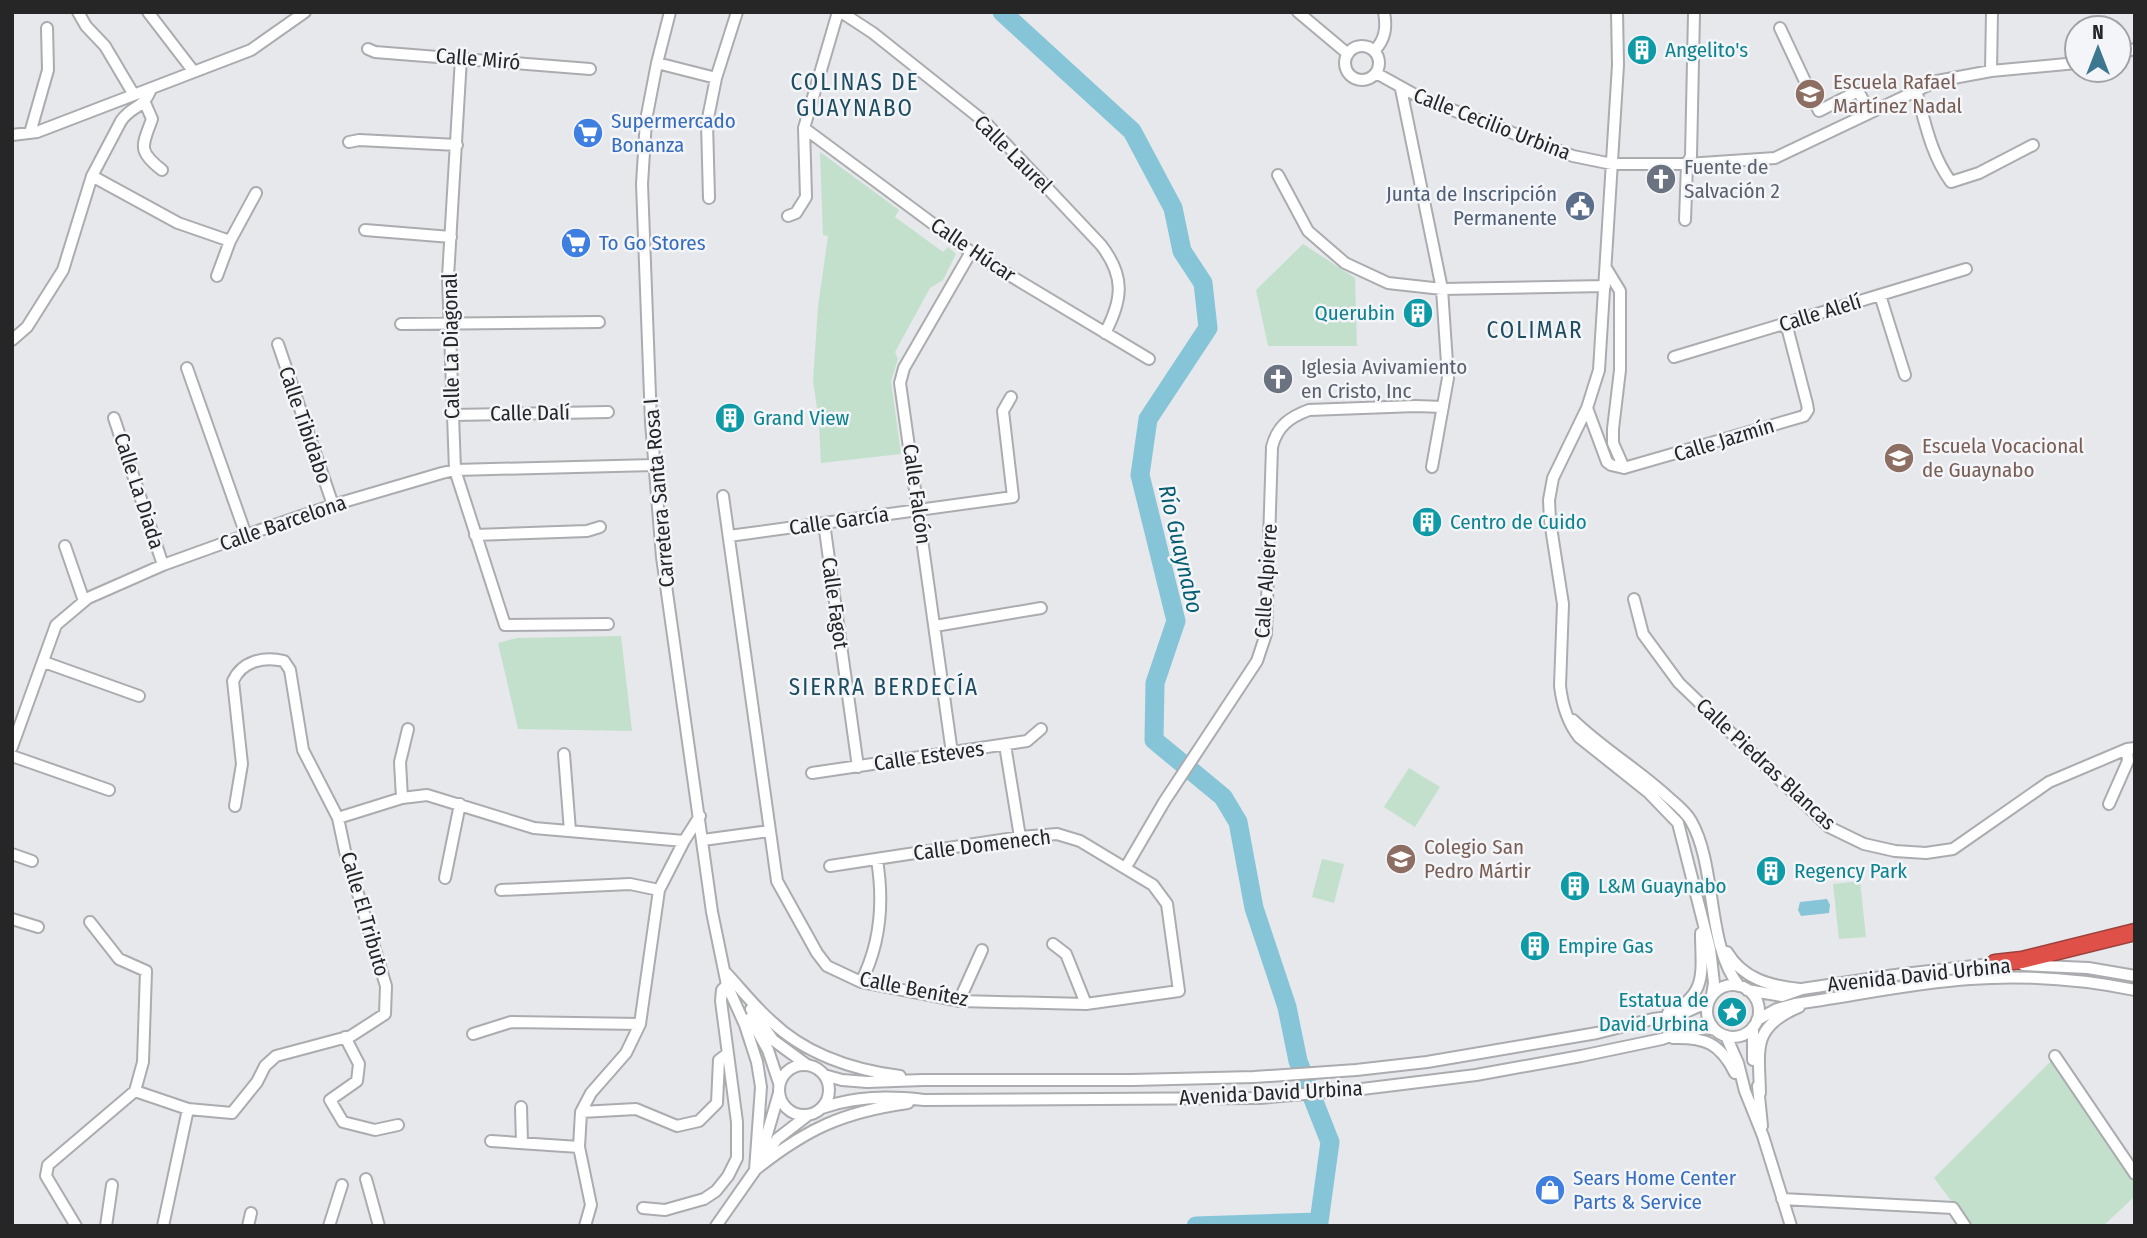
<svg xmlns="http://www.w3.org/2000/svg" width="2147" height="1238" font-family="'Fira Sans Condensed',sans-serif">
<style>
.green{fill:#c3e0cc}
.water{fill:#86c4d8}
.lines{fill:none;stroke-linecap:round;stroke-linejoin:round}
.river{stroke:#86c4d8;stroke-width:19}
.minor-casing{stroke:#aaacaf;stroke-width:14}
.highway-casing{stroke:#9e413c;stroke-width:19}
.minor{stroke:#fff;stroke-width:10}
.highway{stroke:#de5048;stroke-width:16}
.labels{text-anchor:middle;dominant-baseline:central;stroke-width:5;stroke-linejoin:round;paint-order:stroke}
.culture-label{font-size:21px;fill:#0d838f;stroke:#f3f5f9;text-anchor:start}
.street-label{font-size:21px;fill:#262627;stroke:#f3f5f9}
.education-label{font-size:21px;fill:#785e54;stroke:#f3f5f9;text-anchor:start}
.shop-label{font-size:21px;fill:#366cbe;stroke:#f3f5f9;text-anchor:start}
.worship-label{font-size:21px;fill:#5b616d;stroke:#f3f5f9;text-anchor:start}
.service-label{font-size:21px;fill:#4e5e75;stroke:#f3f5f9;text-anchor:end}
.neighbourhood-label{font-size:23px;letter-spacing:2px;fill:#1e4c60;stroke:#f3f5f9}
.water-label{font-size:23px;font-style:italic;fill:#065d72;stroke:#f3f5f9}
</style>
<rect width="100%" height="100%" fill="#e6e8eb"/>
<!-- green -->
<path class="green" d="M820 152 899 210 895 217 943 252 948 247 956 254 943 280 930 288 895 352 898 359 891 381 901 454 821 463 819 422 813 381 818 307 828 236 823 235Z
M1303 244 1355 278 1357 346H1268L1256 290Z
M621 636 632 731 518 729 498 643 517 638Z
M1409 768 1440 787 1415 827 1384 807Z
M1322 859 1344 864 1334 903 1312 897Z
M1860 881 1866 937 1839 939 1833 884Z
M2051 1061 2135 1185V1196L2103 1226H1970L1934 1178Z"/>
<!-- water -->
<path class="water" d="M1827 899 1830 905 1829 913 1801 916 1798 910 1800 902Z"/>
<g class="lines">
<!-- river -->
<path class="river" d="M1002 12 1132 131 1173 208 1182 251 1203 283 1208 328 1148 419 1140 475 1176 621 1155 683 1154 740 1223 797 1238 822 1254 908 1287 1007 1298 1061 1330 1142 1319 1222 1196 1226"/>
<!-- minor casing -->
<g class="minor-casing">
<path id="minor" d="M78 12 86 26 105 46 134 95
M148 12 194 72
M670 12 657 63 646 120 642 184 651 422 662 557 712 912 727 985 745 1025 757 1062 761 1087 755 1170
M841 12 873 33 986 123 1101 245C1125 276 1123 299 1105 333
M1298 12 1348 54
M1617 12 1618 65 1599 370 1587 408 1553 478 1549 500 1550 521 1563 604 1560 686C1562 703 1568 723 1579 737L1648 792 1678 823 1710 949 1714 983 1712 995
M1780 28 1819 111 1858 91 1870 112
M1345 63a17 17 0 1 1 34 0a17 17 0 1 1-34 0Z
M368 49 375 52 590 69
M1374 51C1385 40 1387 28 1384 12
M2119 53 2135 49
M461 58 448 277 455 470 505 625 608 624
M657 63 716 78
M1991 71 1992 12
M1376 73 1421 98 1573 156 1612 164H1687L1775 158 1937 81 1991 71 2077 63
M1401 89 1442 289 1448 378 1432 467
M1916 90C1925 122 1931 155 1951 182L1979 173 2033 145
M145 103 152 119C143 145 136 150 162 170
M804 128 971 252 1149 359
M30 133 48 70 47 28
M12 135 37 132 251 50 305 12
M349 142 359 140 457 145
M1278 175 1308 231 1345 263 1388 283 1442 289 1605 286
M92 176 178 223 230 241
M709 198 707 123 716 78 737 12
M788 216 796 213 806 197 804 128 838 12
M1685 220 1687 164 1691 156 1694 14
M365 230 451 237
M1606 268 1620 291V370L1613 429V443L1624 468
M217 276 230 241 256 193
M1880 295 1905 375
M401 324 599 322
M12 340 27 327 63 270 92 176 121 121C133 104 142 111 151 89
M278 344 333 505
M1674 357 1966 269
M187 368 246 535
M1587 408 1607 462 1611 465 1624 468 1804 416 1808 410 1807 404 1786 323
M452 415 608 412
M114 418 163 565
M723 496 777 881 817 953 827 966 861 982 959 1001 1086 1004 1179 991 1167 904 1153 885 1080 841 1057 834 1020 837 830 866
M824 523 858 767
M475 535 587 531 600 527
M729 536 1013 497 1003 411 1011 397
M65 546 84 601
M1634 599 1643 634 1679 683 1829 827 1864 844 1895 851 1926 853 1953 849 2049 782 2127 749 2135 748
M935 626 1041 608
M44 662 139 696
M1573 720C1603 749 1639 770 1669 798 1677 805 1686 812 1691 821 1717 866 1706 945 1739 986
M1005 745 1020 837
M12 747 56 625 88 598 163 565 246 535 333 505 442 473 455 470 654 465
M952 753 900 383 904 368 971 252
M564 754 570 831
M12 756 109 790
M812 773 1027 741 1041 729
M402 798 400 762 408 729
M2109 804 2128 761 2127 749
M235 806 242 764 233 681C242 661 264 656 284 661L290 670 303 750 338 818 402 798 427 795 534 828 684 841
M703 840 769 831
M12 854 32 861
M1126 867 1164 802 1257 661 1266 634 1272 447C1277 426 1290 417 1309 410L1416 406 1443 407
M445 878 460 804
M501 890 630 884 659 890
M12 919 38 927
M90 922 119 959 146 971 143 1062 135 1091
M1053 944 1066 954 1086 1004
M1727 952C1743 979 1770 986 1800 989
M2023 965 2088 968 2135 976
M726 973C741 989 755 1007 771 1021 805 1054 854 1070 900 1076
M861 982C881 943 884 903 877 860
M1707 1011a26 26 0 1 1 52 0a26 26 0 1 1-52 0Z
M1747 990 1782 996 1802 989 1895 975 2000 963
M959 1001 982 950
M751 1009 773 1040 807 1065
M1668 1013C1709 995 1701 970 1701 933
M750 1018 768 1050 779 1083
M1757 1020 1777 1009 1795 1004C1853 996 1911 983 1970 979 2025 975 2081 979 2135 990
M1753 1027V1060
M473 1034 511 1022 640 1024
M1726 1036 1738 1063 1745 1091 1763 1136 1791 1226
M345 1037 359 1064 357 1081 330 1100 343 1122 375 1130 398 1125
M1673 1038C1705 1037 1720 1043 1735 1073
M2055 1056 2135 1174
M779 1090a25 25 0 1 1 50 0a25 25 0 1 1-50 0Z
M824 1075 842 1080 867 1082 923 1080H1132L1254 1077 1356 1070 1427 1062 1597 1033 1653 1019 1677 1016 1708 1002
M1758 1086 1762 1126
M1760 1093C1759 1049 1751 1027 1799 1007
M521 1107 522 1143
M822 1108C855 1096 889 1096 924 1100L1259 1098 1362 1089 1476 1075 1581 1056 1662 1039 1682 1032 1707 1028 1715 1030
M581 1112 636 1109 677 1126 699 1121 717 1103 719 1060 727 1054
M491 1141 579 1147
M763 1148 779 1093
M755 1170C806 1129 843 1112 908 1103
M366 1179 379 1226
M1782 1199 1953 1208 1965 1226
M643 1208 665 1210 704 1199 716 1191 728 1176 737 1158V1122L721 1001 722 990 727 985
M76 1226 46 1176 48 1165 135 1091 188 1109 232 1113 257 1082 265 1066 276 1056 351 1036 385 1014 386 986 345 851 338 818
M106 1226 112 1185
M163 1226 188 1109
M248 1226 251 1213
M329 1226 342 1185
M585 1226 591 1205 579 1147 581 1112 591 1093 626 1053 640 1024 659 890 684 841 700 816
M716 1226 777 1139 808 1115"/>
</g>
<!-- highway casing -->
<g class="highway-casing">
<path id="highway" d="M1995 963 2022 960 2135 932"/>
</g>
<!-- minor -->
<use href="#minor" class="minor"/>
<!-- highway -->
<use href="#highway" class="highway"/>
</g>
<!-- icons -->
<defs>
<g id="building-disc" transform="scale(1.575)"><circle r="9.5" fill="#0f9aa8" stroke="#f3f5f9"/><path d="M-4-6H4V6H1V3H-1V6H-4ZM-2.5-4.3h1.7v1.8h-1.7ZM.8-4.3h1.7v1.8H.8ZM-2.5-1h1.7V.8h-1.7ZM.8-1h1.7V.8H.8Z" fill="#fff"/></g>
<g id="school-disc" transform="scale(1.575)"><circle r="9.5" fill="#8d6e63" stroke="#f3f5f9"/><path d="M0-5L7-2L0 1L-7-2ZM-4 1L0 2.5L4 1V4Q0 6-4 4Z" fill="#fff"/></g>
<g id="supermarket-disc" transform="scale(1.575)"><circle r="9.5" fill="#3f7fe0" stroke="#f3f5f9"/><path d="M-6-5.5h2.5l.6 2H6L4.5 2H-2.5L-4.4-4H-6ZM-1.5 3.2a1.3 1.3 0 1 0 .1 0ZM3 3.2a1.3 1.3 0 1 0 .1 0Z" fill="#fff"/></g>
<g id="church-disc" transform="scale(1.575)"><circle r="9.5" fill="#6b7280" stroke="#f3f5f9"/><path d="M-1.2-6h2.4v3.5h3.3v2.4h-3.3V6h-2.4V-.1h-3.3v-2.4h3.3Z" fill="#fff"/></g>
<g id="civic-disc" transform="scale(1.575)"><circle r="9.5" fill="#5c6f8a" stroke="#f3f5f9"/><path d="M-.6-6.5H3V-4.5H.6V-3L4-1V1h2V6H-6V1h2V-1L-.6-3ZM-1.2 2.5V6h2.4V2.5Z" fill="#fff"/></g>
<g id="university-disc" transform="scale(1.575)"><circle r="9.5" fill="#8d6e63" stroke="#f3f5f9"/><path d="M0-5L7-2L0 1L-7-2ZM-4 1L0 2.5L4 1V4Q0 6-4 4Z" fill="#fff"/></g>
<g id="sight-disc" transform="scale(1.575)"><circle r="9.5" fill="#0f9aa8" stroke="#f3f5f9"/><path d="M0-6L1.8-2.2L6-1.7L2.9 1.2L3.7 5.4L0 3.3L-3.7 5.4L-2.9 1.2L-6-1.7L-1.8-2.2Z" fill="#fff"/></g>
<g id="shop-disc" transform="scale(1.575)"><circle r="9.5" fill="#3f7fe0" stroke="#f3f5f9"/><path d="M-5-2.5h2.3a2.7 3.5 0 0 1 5.4 0H5L5.5 6h-11ZM-1.5-2.5h3a1.5 2.3 0 0 0-3 0Z" fill="#fff"/></g>
</defs>
<g fill-rule="evenodd">
<use href="#building-disc" x="1642" y="50"/>
<use href="#school-disc" x="1810" y="94"/>
<use href="#supermarket-disc" x="588" y="133"/>
<use href="#church-disc" x="1661" y="179"/>
<use href="#civic-disc" x="1580" y="206"/>
<use href="#supermarket-disc" x="576" y="243"/>
<use href="#building-disc" x="1418" y="313"/>
<use href="#church-disc" x="1278" y="379"/>
<use href="#building-disc" x="730" y="418"/>
<use href="#school-disc" x="1899" y="458"/>
<use href="#building-disc" x="1427" y="522"/>
<use href="#university-disc" x="1401" y="859"/>
<use href="#building-disc" x="1771" y="871"/>
<use href="#building-disc" x="1575" y="886"/>
<use href="#building-disc" x="1535" y="946"/>
<use href="#sight-disc" x="1732" y="1012"/>
<use href="#shop-disc" x="1550" y="1190"/>
</g>
<g class="labels">
<!-- culture labels -->
<g class="culture-label">
<text x="1665" y="50">Angelito's</text>
<text x="1395" y="313" text-anchor="end">Querubin</text>
<text x="753" y="418">Grand View</text>
<text x="1450" y="522">Centro de Cuido</text>
<text x="1794" y="871">Regency Park</text>
<text x="1598" y="886">L&amp;M Guaynabo</text>
<text x="1558" y="946">Empire Gas</text>
<text x="1709" y="1000" text-anchor="end">Estatua de<tspan x="1709" dy="24">David Urbina</tspan></text>
</g>
<!-- street labels -->
<g class="street-label">
<text transform="translate(478 59) rotate(5)">Calle Miró</text>
<text transform="translate(1492 124) rotate(21)">Calle Cecilio Urbina</text>
<text transform="translate(1013 154) rotate(45)">Calle Laurel</text>
<text transform="translate(973 250) rotate(34)">Calle Húcar</text>
<text transform="translate(1820 313) rotate(-17)">Calle Alelí</text>
<text transform="translate(451 346) rotate(-91)">Calle La Diagonal</text>
<text transform="translate(530 413) rotate(-1)">Calle Dalí</text>
<text transform="translate(305 425) rotate(71)">Calle Tibidabo</text>
<text transform="translate(1724 440) rotate(-17)">Calle Jazmín</text>
<text transform="translate(139 491) rotate(72)">Calle La Diada</text>
<text transform="translate(659 493) rotate(-95)">Carretera Santa Rosa I</text>
<text transform="translate(917 494) rotate(82)">Calle Falcón</text>
<text transform="translate(839 521) rotate(-8)">Calle García</text>
<text transform="translate(283 523) rotate(-19)">Calle Barcelona</text>
<text transform="translate(1266 581) rotate(-86)">Calle Alpierre</text>
<text transform="translate(835 603) rotate(82)">Calle Fagot</text>
<text transform="translate(929 756) rotate(-8)">Calle Esteves</text>
<text transform="translate(1766 764) rotate(43)">Calle Piedras Blancas</text>
<text transform="translate(982 845) rotate(-7)">Calle Domenech</text>
<text transform="translate(365 914) rotate(74)">Calle El Tributo</text>
<text transform="translate(1919 975) rotate(-6)">Avenida David Urbina</text>
<text transform="translate(914 989) rotate(11)">Calle Benítez</text>
<text transform="translate(1271 1093) rotate(-3)">Avenida David Urbina</text>
</g>
<!-- education labels -->
<g class="education-label">
<text x="1833" y="82">Escuela Rafael<tspan x="1833" dy="24">Martínez Nadal</tspan></text>
<text x="1922" y="446">Escuela Vocacional<tspan x="1922" dy="24">de Guaynabo</tspan></text>
<text x="1424" y="847">Colegio San<tspan x="1424" dy="24">Pedro Mártir</tspan></text>
</g>
<!-- shop labels -->
<g class="shop-label">
<text x="611" y="121">Supermercado<tspan x="611" dy="24">Bonanza</tspan></text>
<text x="599" y="243">To Go Stores</text>
<text x="1573" y="1178">Sears Home Center<tspan x="1573" dy="24">Parts &amp; Service</tspan></text>
</g>
<!-- worship labels -->
<g class="worship-label">
<text x="1684" y="167">Fuente de<tspan x="1684" dy="24">Salvación 2</tspan></text>
<text x="1301" y="367">Iglesia Avivamiento<tspan x="1301" dy="24">en Cristo, Inc</tspan></text>
</g>
<!-- service labels -->
<g class="service-label">
<text x="1557" y="194">Junta de Inscripción<tspan x="1557" dy="24">Permanente</tspan></text>
</g>
<!-- neighbourhood labels -->
<g class="neighbourhood-label">
<text x="855" y="82">COLINAS DE<tspan x="855" dy="26">GUAYNABO</tspan></text>
<text x="1535" y="330">COLIMAR</text>
<text x="884" y="687">SIERRA BERDECÍA</text>
</g>
<!-- water labels -->
<g class="water-label">
<text transform="translate(1181 549) rotate(77)">Río Guaynabo</text>
</g>
</g>
<!-- border -->
<rect width="2147" height="1238" fill="none" stroke="#262627" stroke-width="28"/>
<!-- north arrow -->
<g transform="translate(2098 49)"><circle r="33" fill="#f3f5f9" stroke="#a1a2a5" stroke-width="2"/>
<path d="M0-5L12 26L0 18L-12 26Z" fill="#3c768f"/>
<text y="-10" font-size="19" font-weight="bold" text-anchor="middle" fill="#262627">N</text>
</g>
</svg>
